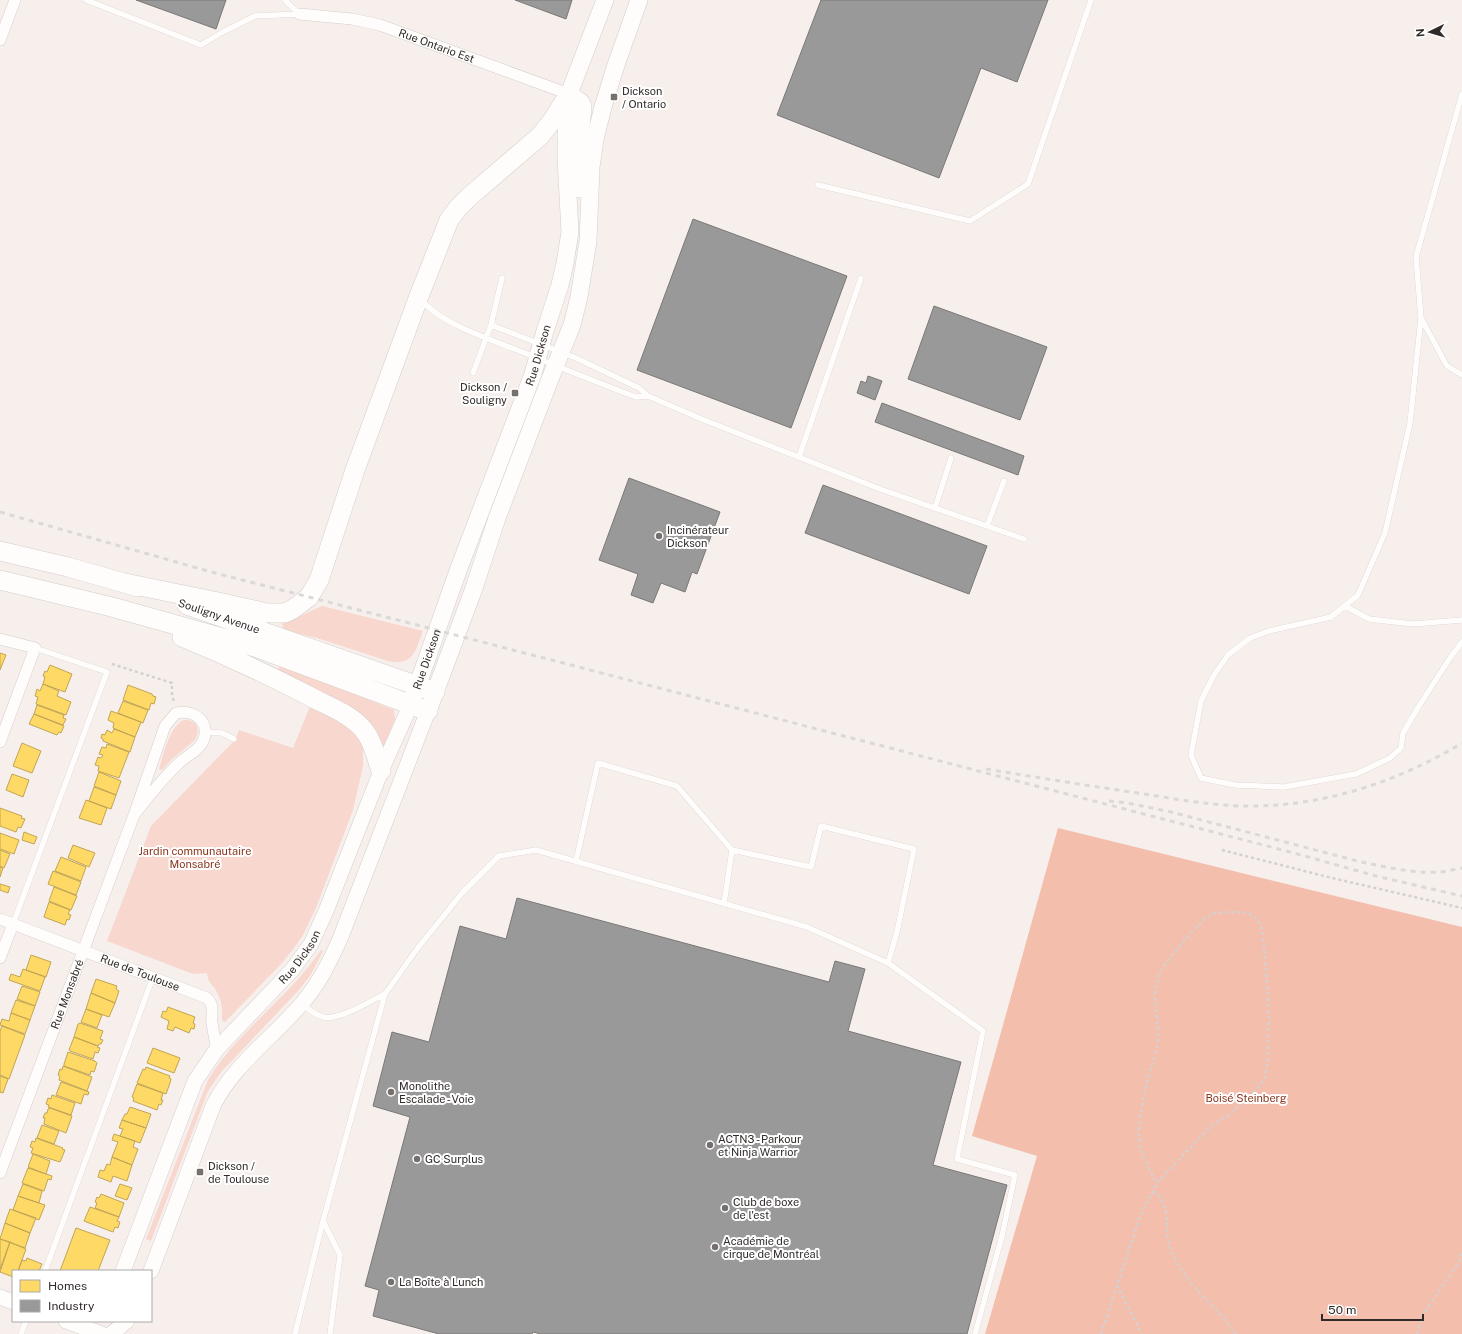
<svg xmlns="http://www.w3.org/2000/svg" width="1462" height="1334" font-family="'Public Sans',sans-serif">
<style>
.green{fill:#f7d7ce}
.forest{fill:#f4bead}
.homes{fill:#ffd966;stroke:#c1a554}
.industry{fill:#999;stroke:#7a7877}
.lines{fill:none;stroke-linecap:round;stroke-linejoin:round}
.lane-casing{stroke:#d3cdca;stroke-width:6}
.street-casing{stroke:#d3cdca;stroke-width:12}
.secondary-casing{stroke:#d3cdca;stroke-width:16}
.primary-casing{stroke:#d3cdca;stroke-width:18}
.highway-casing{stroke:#d3cdca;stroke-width:20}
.path{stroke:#d3d0cf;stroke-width:2.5;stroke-dasharray:3 3;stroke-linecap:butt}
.lane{stroke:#fefdfc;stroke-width:5.5}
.street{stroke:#fefdfc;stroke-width:11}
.secondary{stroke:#fefdfc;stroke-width:15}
.primary{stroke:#fefdfc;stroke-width:17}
.highway{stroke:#fefdfc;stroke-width:19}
.rail{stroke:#dbd9d8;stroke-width:3;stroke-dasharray:5 5;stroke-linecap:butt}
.poi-dot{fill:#76706d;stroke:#fff;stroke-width:1.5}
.labels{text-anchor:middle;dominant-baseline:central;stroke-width:4;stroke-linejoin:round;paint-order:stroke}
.street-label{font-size:11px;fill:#302b29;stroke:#fff}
.poi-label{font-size:11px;fill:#302b29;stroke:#fff;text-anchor:start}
.park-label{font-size:11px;fill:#89361c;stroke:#fff}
</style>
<rect width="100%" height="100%" fill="#f7efec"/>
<!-- green -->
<path class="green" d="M322 606 423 631C415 651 414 666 388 661L317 638 283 630 282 622 296 618Z
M280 664 394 710 395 719 383 748 278 671Z
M311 704 351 726 363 746V766L353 810 316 908 303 935 294 948 281 964 225 1022 222 1020C222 1011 222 1000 217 992 212 983 208 984 207 973L193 974 107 941 151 826 234 741 239 730 293 748Z
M184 720H188L195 723C199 729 198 734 195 740L172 759 162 770 159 769C163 756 170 725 184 720Z
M321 950 323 951 310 976 298 991 221 1072 208 1091 151 1241 146 1239 208 1080C238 1030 289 998 321 950Z"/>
<!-- forest -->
<path class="forest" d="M1058 828 1462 927V1334H985L1037 1156 972 1136Z"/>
<!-- homes -->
<path class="homes" d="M0 653 6 655 0 670Z
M50 665 72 674 65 692 43 684 45 677 43 676 45 671 47 672Z
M43 684 59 691 57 696 71 702 66 715 36 704 38 697 35 696 37 689 40 691Z
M128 685 152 694 153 696 156 697 154 704 151 703 149 710 123 700Z
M123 701 148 710 143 723 118 713Z
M37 705 64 715 63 718 66 719 63 725 34 714Z
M111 711 141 722 135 737 113 728 114 723 108 720Z
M34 714 64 726 61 733 59 732 57 735 29 724Z
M114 729 135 737 130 752 103 741V739L101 738 102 734 105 735 107 730 112 733Z
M22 743 41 751 32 773 13 766Z
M107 744 129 752 119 778 98 771 99 766 95 765 98 757 101 758 103 755 99 754 102 747 106 748Z
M99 772 121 781 116 795 94 786Z
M12 774 29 780 23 797 6 790Z
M94 787 116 795 111 809 89 801Z
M86 800 107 808 101 825 79 818Z
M0 808 22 816 21 818 25 819 21 828 18 827 16 832 0 826Z
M24 832 37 837 34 844 22 840Z
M0 833 19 840 14 854 0 849Z
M73 845 95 853 89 867 68 858Z
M0 850 10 854 4 868 0 866Z
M61 857 86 867 81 881 55 871Z
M0 867 3 868 0 877Z
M53 871 81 882 76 895 48 884Z
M0 884 10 887 8 893 0 890Z
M54 887 77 896 71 910 49 901Z
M49 902 70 910 68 914 71 915 69 920 67 919 65 925 44 917Z
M31 955 51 962 46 977 26 970Z
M23 969 45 977 40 991 9 980 11 974 20 977Z
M96 979 117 986 116 989 119 991 115 1003 91 993Z
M22 986 40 992 35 1006 17 999Z
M91 993 115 1003 109 1017 86 1009Z
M16 1000 35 1006 30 1020 11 1013Z
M168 1007 195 1017 193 1023 195 1024 194 1029 191 1028 189 1033 175 1027 173 1031 167 1029 169 1021 161 1017 163 1011 166 1012Z
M86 1009 102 1015 97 1028 81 1022Z
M11 1013 30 1020 25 1034 0 1025 2 1019 9 1021Z
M80 1023 103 1031 100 1039 103 1040 101 1044H99L98 1046 74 1037 78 1024Z
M2 1026 25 1035 9 1079 0 1075V1031Z
M74 1037 98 1046 97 1047 100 1048 98 1053 95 1052 93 1059 70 1051V1050H69Z
M153 1048 180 1058 174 1073 147 1063Z
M68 1052 95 1061 97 1063 94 1072 91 1071 90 1075 64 1066V1064Z
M63 1066 92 1077 87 1091 59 1080 60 1076 58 1075 60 1069 62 1070Z
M146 1067 170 1076 169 1078 171 1079 170 1083 166 1094 137 1083 143 1069 145 1070Z
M0 1076 8 1079 3 1093 0 1092Z
M61 1082 89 1092 88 1095 84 1094 81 1104 56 1095Z
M137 1084 163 1093 161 1100H163L161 1105 159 1104 157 1110 133 1101 134 1098 132 1097Z
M52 1095 75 1103 71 1115 48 1107 49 1105 46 1104 48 1098 51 1099Z
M130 1107 151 1114 146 1128 122 1120 125 1114H127Z
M50 1108 72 1116 66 1133 44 1124 45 1118H43L45 1113H47L48 1109Z
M122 1120 146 1128 140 1143 120 1136 123 1129 119 1128Z
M42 1125 59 1131 54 1144 37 1138Z
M114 1134 135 1141 133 1147 138 1149 132 1165 112 1157 118 1142 112 1140Z
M36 1138 63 1148 62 1149 65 1150 60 1162 31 1153 33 1148 30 1147 32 1141 35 1142Z
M33 1154 50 1161 46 1174 28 1167Z
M112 1157 132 1165 127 1181 113 1176 111 1182 98 1177 100 1170 104 1171 107 1164 110 1165Z
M28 1168 52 1176 51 1180 48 1179 44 1191 22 1183Z
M23 1184 42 1191 39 1203 18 1196Z
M120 1184 132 1188 127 1200 115 1196Z
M101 1194 124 1203 119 1217 95 1208 97 1203 95 1202 97 1197 99 1198Z
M18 1196 45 1205 39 1220 13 1210Z
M90 1207 119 1217 117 1221 120 1222 118 1228 115 1227 113 1232 84 1221Z
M10 1209 36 1218 30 1233 5 1223Z
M5 1223 30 1233 25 1248 0 1239Z
M76 1228 110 1240 98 1271H60Z
M0 1239 10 1242 0 1269Z
M10 1242 26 1249 18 1271H13V1277L0 1272Z
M27 1258 42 1264 39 1271H18L22 1260 26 1261Z"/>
<!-- industry -->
<path class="industry" d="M136 0H226L216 29Z
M515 0H572L566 19Z
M821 0H1048L1017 82 981 68 939 178 777 115Z
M693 219 847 276 791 428 637 370Z
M934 306 1047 347 1020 420 908 379Z
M868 376 882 381 875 400 857 393 861 381 866 383Z
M882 403 1024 456 1018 475 875 422Z
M629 478 720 512 697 574 692 572 685 592 661 583 653 603 631 595 638 574 599 560Z
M823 485 987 546 969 594 805 533Z
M517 898 829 982 835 961 865 969 848 1031 961 1062 933 1165 1007 1185 967 1334H541L533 1332 532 1334H439L373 1316 379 1290 365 1286 410 1117 373 1106 392 1032 429 1042 460 926 506 939Z"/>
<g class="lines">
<!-- lane casing -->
<g class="lane-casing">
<path id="lane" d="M86 0 201 45 221 33 255 16 299 14
M285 0 299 14
M1462 94 1416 257 1421 318 1447 366 1462 375
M818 185 970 221 1028 184 1091 0
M421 299C439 323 489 339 517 350 557 366 596 382 636 397L648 396
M1421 318 1410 423 1385 533 1358 595 1331 617 1269 631 1250 638 1228 655 1214 675 1201 701 1191 755 1201 778 1235 785 1284 787 1356 774 1390 758 1401 748 1403 733 1419 706 1450 658 1462 642
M491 325 576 358 639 388 648 396 704 420 880 489 1024 539
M473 373 491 325 502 278
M799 457 861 278
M935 508 951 458
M987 526 1004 481
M1345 606 1369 619 1413 624 1462 620
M205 732 222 733 234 739
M576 861 598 763 677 786 732 850 811 867 821 826 914 849 897 932 888 963
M724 904 732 850
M13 924 107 672 35 648
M303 1004C309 1010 315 1015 323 1017 339 1021 370 1001 385 994
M323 1221 340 1255 330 1334
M45 1271 153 977
M21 1334 26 1321
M295 1334 323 1221 385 994 417 949 462 893 499 856 536 850 807 927 888 963 983 1031 957 1159 1015 1175 1002 1236 975 1334"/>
</g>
<!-- street casing -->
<g class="street-casing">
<g id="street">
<path id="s1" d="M299 14 352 19 380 25 569 94"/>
<path d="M0 40 15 0"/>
<path d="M0 639 35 648 0 742"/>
<path id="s2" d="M0 919 207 998C215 1006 211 1013 212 1023 213 1031 215 1040 217 1049"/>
<path d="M0 958 13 924"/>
<path id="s3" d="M0 1173 134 815 165 726 176 713C185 711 192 712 199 718 206 724 207 735 202 743 197 752 186 756 179 763 162 779 148 797 134 815"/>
</g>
</g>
<!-- secondary casing -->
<g class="secondary-casing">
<g id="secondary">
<path id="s4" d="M123 1271 195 1081 217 1049 292 970 311 944 326 911 381 771 411 704"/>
<path d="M151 1271 213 1106C233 1065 274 1037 303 1002 320 982 329 963 340 939L428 711"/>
<path d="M0 1297 13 1302"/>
<path d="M66 1321 102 1334"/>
<path d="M111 1334 127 1321"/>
</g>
</g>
<!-- primary casing -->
<g class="primary-casing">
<g id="primary">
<path d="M569 94 581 102 583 107 579 147 580 189"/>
<path id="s5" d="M413 698 459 568 533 374 545 331 560 285 565 263 570 232 566 159V134L569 94 605 0"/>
<path d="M428 711 473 591 497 518 550 379 572 325 579 297 588 241 591 167 595 139 603 107 616 65 639 0"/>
</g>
</g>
<!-- highway casing -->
<g class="highway-casing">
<path id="highway" d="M0 551 68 567 138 587
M0 580 112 607 255 647 428 711
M125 583 218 602 267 613H285L293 609 309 597 319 580 355 470 419 296 449 220 458 208 469 197 540 136 552 121 569 94
M187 605 435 692
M182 637C226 655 269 675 311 697 328 706 348 713 361 727 372 738 376 756 381 771"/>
</g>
<!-- path -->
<path class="path" d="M112 664 172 683V693L174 703
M1222 850 1332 878 1462 908
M1153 1191C1155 1193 1158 1195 1160 1197 1170 1211 1164 1234 1171 1250 1184 1284 1216 1305 1236 1334
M1117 1285 1142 1334
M1101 1334 1139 1219 1157 1183 1211 1126 1230 1114 1258 1088 1265 1078 1267 1066 1269 1015 1263 934C1258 913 1249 912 1230 912 1223 913 1215 912 1209 916 1201 920 1165 962 1161 971 1149 998 1159 1014 1158 1040 1157 1052 1152 1064 1149 1075 1144 1094 1136 1129 1140 1147 1144 1160 1151 1172 1157 1183
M1417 1334 1424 1313 1459 1262 1462 1252"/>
<!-- lane -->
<use href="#lane" class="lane"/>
<!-- street -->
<use href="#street" class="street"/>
<!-- secondary -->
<use href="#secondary" class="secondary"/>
<!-- primary -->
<use href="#primary" class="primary"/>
<!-- highway -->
<use href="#highway" class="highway"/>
<!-- rail -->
<path class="rail" d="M0 512 215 573 309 597 1294 853 1376 876 1462 896
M986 769C1041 778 1096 787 1151 795 1181 800 1211 805 1241 806 1319 808 1396 783 1462 743
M1109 801 1128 803 1171 812 1361 862C1387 867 1414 874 1441 872 1448 871 1455 869 1462 868"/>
</g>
<!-- markers -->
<g class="poi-dot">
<rect x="610" y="93" width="8" height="8" rx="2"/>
<rect x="511" y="389" width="8" height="8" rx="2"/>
<circle cx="659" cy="536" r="4"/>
<circle cx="391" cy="1092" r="4"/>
<circle cx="710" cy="1145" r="4"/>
<circle cx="417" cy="1159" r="4"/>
<rect x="196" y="1168" width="8" height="8" rx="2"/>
<circle cx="725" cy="1208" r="4"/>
<circle cx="715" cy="1247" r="4"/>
<circle cx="391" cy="1282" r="4"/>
</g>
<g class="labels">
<!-- street labels -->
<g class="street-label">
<text stroke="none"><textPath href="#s1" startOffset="142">Rue Ontario Est</textPath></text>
<text stroke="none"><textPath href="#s5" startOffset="365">Rue Dickson</textPath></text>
<text transform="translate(219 616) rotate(19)">Souligny Avenue</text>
<text stroke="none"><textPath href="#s5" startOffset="41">Rue Dickson</textPath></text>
<text stroke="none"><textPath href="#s4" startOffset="366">Rue Dickson</textPath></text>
<text stroke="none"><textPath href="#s2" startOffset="150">Rue de Toulouse</textPath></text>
<text stroke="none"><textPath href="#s3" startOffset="191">Rue Monsabré</textPath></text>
</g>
<!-- poi labels -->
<g class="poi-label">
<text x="622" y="91">Dickson<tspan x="622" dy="13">/ Ontario</tspan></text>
<text x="507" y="387" text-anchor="end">Dickson /<tspan x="507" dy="13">Souligny</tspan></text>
<text x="667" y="530">Incinérateur<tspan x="667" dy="13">Dickson</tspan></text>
<text x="399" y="1086">Monolithe<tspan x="399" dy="13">Escalade - Voie</tspan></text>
<text x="718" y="1139">ACTN3 - Parkour<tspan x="718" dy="13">et Ninja Warrior</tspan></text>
<text x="425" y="1159">GC Surplus</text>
<text x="208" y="1166">Dickson /<tspan x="208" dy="13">de Toulouse</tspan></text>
<text x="733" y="1202">Club de boxe<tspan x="733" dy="13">de l'est</tspan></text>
<text x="723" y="1241">Académie de<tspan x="723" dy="13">cirque de Montréal</tspan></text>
<text x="399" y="1282">La Boîte à Lunch</text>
</g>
<!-- park labels -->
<g class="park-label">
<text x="195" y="851">Jardin communautaire<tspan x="195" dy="13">Monsabré</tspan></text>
<text x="1246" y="1098">Boisé Steinberg</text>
</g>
</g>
<!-- legend -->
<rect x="12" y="1270" width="140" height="52" fill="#ffffff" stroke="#acaaa9"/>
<rect x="20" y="1280" width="20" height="12" fill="#ffd966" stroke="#acaaa9"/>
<text x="48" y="1290" font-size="12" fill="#302b29">Homes</text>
<rect x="20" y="1300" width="20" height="12" fill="#999999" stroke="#acaaa9"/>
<text x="48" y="1310" font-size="12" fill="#302b29">Industry</text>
<!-- north arrow -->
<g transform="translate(1430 32) rotate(265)" stroke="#ffffff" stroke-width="3" paint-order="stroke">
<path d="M0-3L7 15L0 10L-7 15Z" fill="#302b29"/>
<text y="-6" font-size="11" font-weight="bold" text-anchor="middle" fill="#302b29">N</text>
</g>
<!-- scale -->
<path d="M1322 1314v6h101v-6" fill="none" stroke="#302b29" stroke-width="2"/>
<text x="1328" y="1314" font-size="12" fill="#302b29" stroke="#ffffff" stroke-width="3" paint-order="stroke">50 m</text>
</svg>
